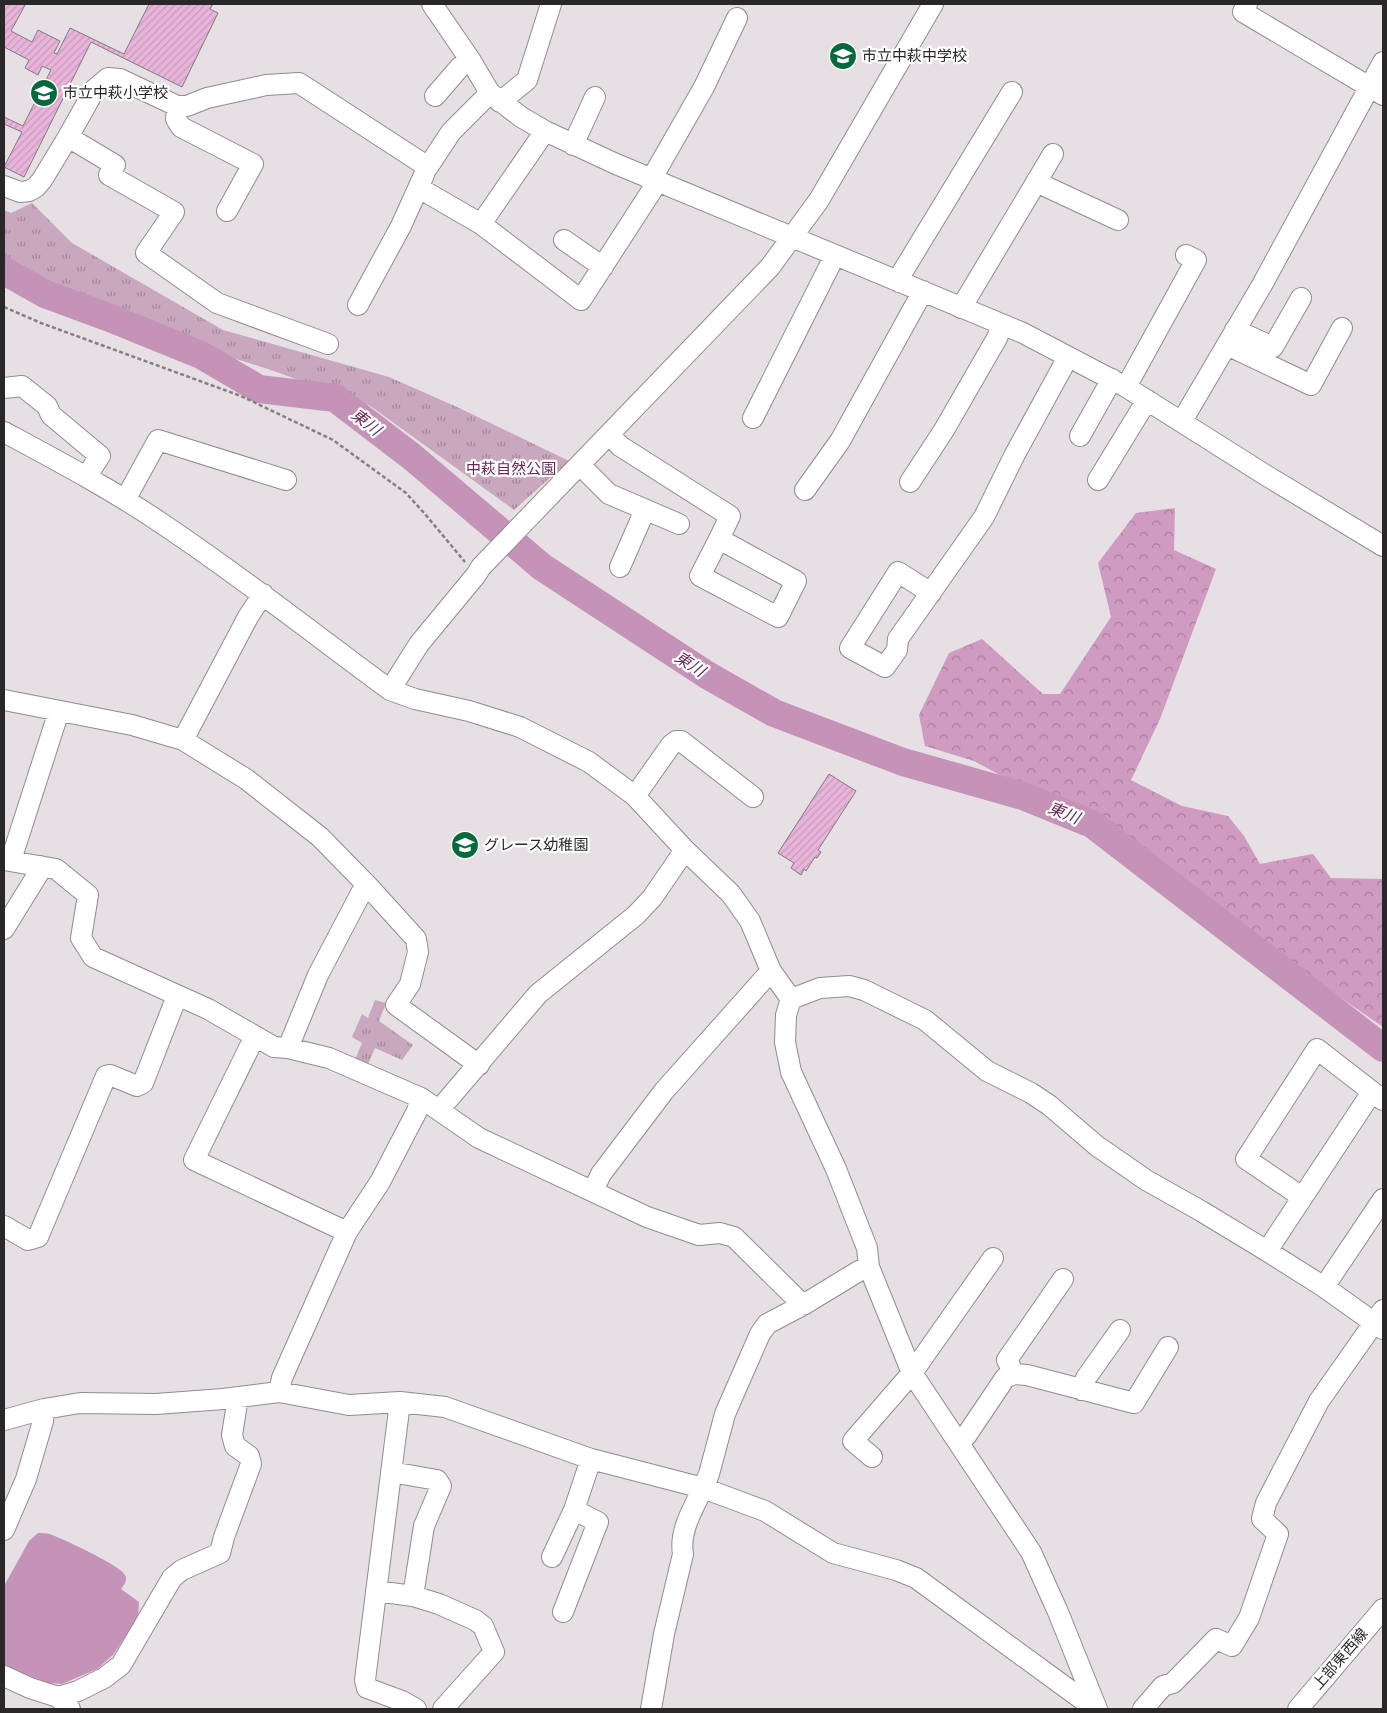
<svg xmlns="http://www.w3.org/2000/svg" width="1387" height="1713" font-family="'Fira Sans','Noto Sans JP',sans-serif">
<style>
.forest{fill:url(#forest-crowns)}
.park{fill:url(#park-tufts)}
.water{fill:#c592b8}
.lines{fill:none;stroke-linecap:round;stroke-linejoin:round}
.river{stroke:#c592b8;stroke-width:28}
.building{fill:url(#building-hatch);stroke:#817a7f}
.minor-casing{stroke:#928b90;stroke-width:22}
.path{stroke:#847f82;stroke-width:2.5;stroke-dasharray:4 2.5;stroke-linecap:butt}
.minor{stroke:#fff;stroke-width:20}
.labels{text-anchor:middle;dominant-baseline:central;stroke-width:4.5;stroke-linejoin:round;paint-order:stroke}
.poi-label{font-size:15px;fill:#292728;stroke:#fff;text-anchor:start}
.park-label{font-size:15px;fill:#662859;stroke:#fff}
.street-label{font-size:15px;fill:#292728;stroke:#fff}
.water-label{font-size:16px;font-style:italic;fill:#642758;stroke:#fff}
</style>
<defs>
<pattern id="forest-crowns" width="20" height="18" patternUnits="userSpaceOnUse" patternTransform="scale(1.25)"><rect width="20" height="18" fill="#cf9bc1"/><path d="M2 6a3 3 0 1 1 6 0M12 15a3 3 0 1 1 6 0" fill="none" stroke="#a87e9d"/></pattern>
<pattern id="park-tufts" width="24" height="20" patternUnits="userSpaceOnUse" patternTransform="scale(1.25)"><rect width="24" height="20" fill="#c8a7bf"/><path d="M3 7l-1-3M5 7V3M7 7l1-3M15 17l-1-3M17 17v-4M19 17l1-3" fill="none" stroke="#a2889b"/></pattern>
<pattern id="building-hatch" width="6" height="6" patternUnits="userSpaceOnUse" patternTransform="scale(1.25)"><rect width="6" height="6" fill="#e8b4da"/><path d="M-1 1l2-2M0 6l6-6M5 7l2-2" fill="none" stroke="#c79bbb"/></pattern>
</defs>
<rect width="100%" height="100%" fill="#e6dfe4"/>
<!-- forest -->
<path class="forest" d="M1175 508 1174 550 1216 569 1160 719 1131 780 1182 806 1228 816 1244 836 1260 864 1313 854 1331 878 1383 879V1027L1315 980 1229 915 1136 848 974 761 925 746 919 715 949 653 982 639 1043 694H1060L1111 617 1098 563 1136 513Z"/>
<!-- park -->
<path class="park" d="M32 203 72 243 223 330 389 377 457 407 569 461 514 510 369 405 268 369 166 337 48 284 4 259V210L11 213Z
M375 1000 386 1003 379 1021 413 1045 402 1060 375 1048 366 1069 353 1064 362 1043 352 1037 362 1014 368 1018Z"/>
<!-- water -->
<path class="water" d="M38 1533C41 1533 46 1533 49 1534 60 1537 123 1567 125 1575 128 1580 124 1585 121 1589L139 1602 138 1617 113 1655 97 1669 62 1684 47 1683 4 1665V1586L29 1541Z"/>
<g class="lines">
<!-- river -->
<path class="river" d="M4 271 45 294 110 318 201 355 259 389 335 398 411 456 542 567 707 675 774 713 903 762 1023 796 1092 824 1383 1048"/>
</g>
<!-- building -->
<path class="building" d="M4 4H22L25 5 11 31 32 42 38 30 60 41 54 53 57 54 70 28 124 54 149 4H213L210 9 218 13 182 87 91 42 24 177 4 167 22 132 4 124V117L23 126 51 70 42 66 38 75 25 68 29 60 4 47Z
M829 774 856 791 818 850 821 852 817 858 815 857 806 871 804 869 801 875 791 868 794 863 778 853Z"/>
<g class="lines">
<!-- minor casing -->
<g class="minor-casing">
<path id="minor" d="M432 4 471 61 490 93 521 117 545 131 616 164 1023 333 1126 387 1267 476 1383 546
M1247 4 1243 12 1383 95
M435 96 460 67 471 61
M500 102 527 80 551 4
M177 106 176 119 181 127 253 164 227 211
M68 137 115 165 109 175 174 212 146 253 217 303 328 344
M573 145 595 97
M652 178 704 87 737 18
M1036 182 1118 220
M4 186 20 192 29 191 36 187 42 180 68 137 95 89 108 78 120 79 177 106H187L207 98 266 85 299 83 428 167 451 132 490 93
M419 188 481 224 581 300 658 181
M481 224 545 131
M564 240 603 267
M899 282 903 271 1012 92
M358 305 401 226 424 175
M961 308 1053 154
M1235 330 1273 347 1301 298
M1227 345 1311 385 1342 328
M1126 387 1196 260 1186 255
M4 388 22 386 47 406 51 415 100 456 86 477
M753 418 835 255
M1182 421 1262 285 1383 62
M4 432C58 461 113 490 164 525 242 577 315 635 390 690L415 699 469 711 520 727 589 762 635 796 685 850 731 894 750 921 771 971 791 999 786 1015 785 1042 791 1072 836 1169 867 1248 869 1267 912 1373 1031 1552 1058 1612 1097 1709
M609 434 620 446 730 516 719 539 796 581 778 617 700 576 719 539
M1080 436 1112 379
M580 465 609 494 679 524
M1098 480 1147 400
M910 482 944 430 997 338 1002 325
M805 490 840 441 923 291
M125 500 158 440 286 480
M620 567 645 510
M931 593 898 572 850 648 885 667 897 650 898 639 984 517 1014 456 1068 357
M390 690 419 644 476 575 481 567 770 267 819 200 933 4
M4 700 132 725 183 740 246 779 320 837 368 886 416 939 418 952 410 984 396 1005 479 1065
M183 740 248 617 263 594
M635 796 671 745 676 741H681L753 797
M4 860 56 869 88 895 81 938 93 957 208 1009 274 1047 288 1048 329 1058 421 1098 479 1138 647 1217 699 1235 720 1233 734 1237 803 1305
M11 860 59 711
M4 929 38 874 40 866
M791 999 820 988 849 986 864 990 925 1020 987 1071 1031 1093 1049 1105 1097 1146 1146 1180 1201 1211 1267 1251 1324 1287 1383 1329
M255 1036 194 1160 347 1232
M288 1048 318 975 361 893 368 886
M439 1110 538 994 636 915 652 898 685 850
M593 1191 601 1174 664 1091 771 971
M1302 1197 1246 1159 1317 1049 1383 1100
M4 1226 28 1240 38 1237 106 1076 110 1075 137 1086 143 1083 177 996
M1267 1251 1372 1092
M1324 1287 1383 1199
M1014 1374 1007 1360 1063 1279
M1081 1390 1086 1378 1120 1330
M279 1392 282 1378 347 1232 380 1182 417 1111 421 1098
M400 1402 365 1680 367 1688 402 1701 416 1709
M4 1420 44 1409 80 1403 156 1404 223 1399 279 1392 349 1405 400 1402 445 1407 591 1459 703 1488 709 1474 725 1414 760 1334 767 1324 803 1305 859 1271 869 1267
M958 1442 966 1436 1005 1378 1014 1374 1027 1375 1134 1403 1168 1347
M872 1457 853 1441 912 1373 993 1258
M391 1472 437 1480 441 1486 424 1526 413 1596
M4 1530 26 1479 43 1421 44 1409
M552 1557 574 1510 591 1459
M376 1591 413 1596 439 1604 475 1620 483 1626 494 1652 443 1709
M563 1612 598 1522 574 1510
M4 1676 30 1688 58 1697 70 1709
M58 1697 78 1691 104 1678 121 1665 172 1578 182 1570 220 1553 224 1537 251 1464 249 1456 235 1446 232 1435 238 1397
M651 1709 664 1634 683 1554C679 1531 693 1509 703 1488L765 1511 833 1553 896 1570 916 1578 1083 1700H1093
M1143 1709 1163 1686 1173 1683 1216 1639 1232 1646 1249 1618 1278 1534 1262 1519 1266 1503 1319 1401 1383 1310
M1298 1709 1383 1609"/>
</g>
<!-- path -->
<path class="path" d="M4 307 41 323 241 396 333 440 406 493 425 514 465 562"/>
<!-- minor -->
<use href="#minor" class="minor"/>
</g>
<!-- icons -->
<defs>
<g id="school-disc" transform="scale(1.4375)"><circle r="9.5" fill="#06683d" stroke="#fff"/><path d="M0-5L7-2L0 1L-7-2ZM-4 1L0 2.5L4 1V4Q0 6-4 4Z" fill="#fff"/></g>
</defs>
<g fill-rule="evenodd">
<use href="#school-disc" x="843" y="56"/>
<use href="#school-disc" x="44" y="93"/>
<use href="#school-disc" x="465" y="845"/>
</g>
<g class="labels">
<!-- poi labels -->
<g class="poi-label">
<text x="862" y="56">市立中萩中学校</text>
<text x="63" y="93">市立中萩小学校</text>
<text x="484" y="845">グレース幼稚園</text>
</g>
<!-- park labels -->
<g class="park-label">
<text x="511" y="469">中萩自然公園</text>
</g>
<!-- street labels -->
<g class="street-label">
<text transform="translate(1340 1659) rotate(-49)">上部東西線</text>
</g>
<!-- water labels -->
<g class="water-label">
<text transform="translate(366 422) rotate(37)">東川</text>
<text transform="translate(690 664) rotate(33)">東川</text>
<text transform="translate(1064 813) rotate(22)">東川</text>
</g>
</g>
<!-- border -->
<rect width="1387" height="1713" fill="none" stroke="#292728" stroke-width="10"/>
</svg>
